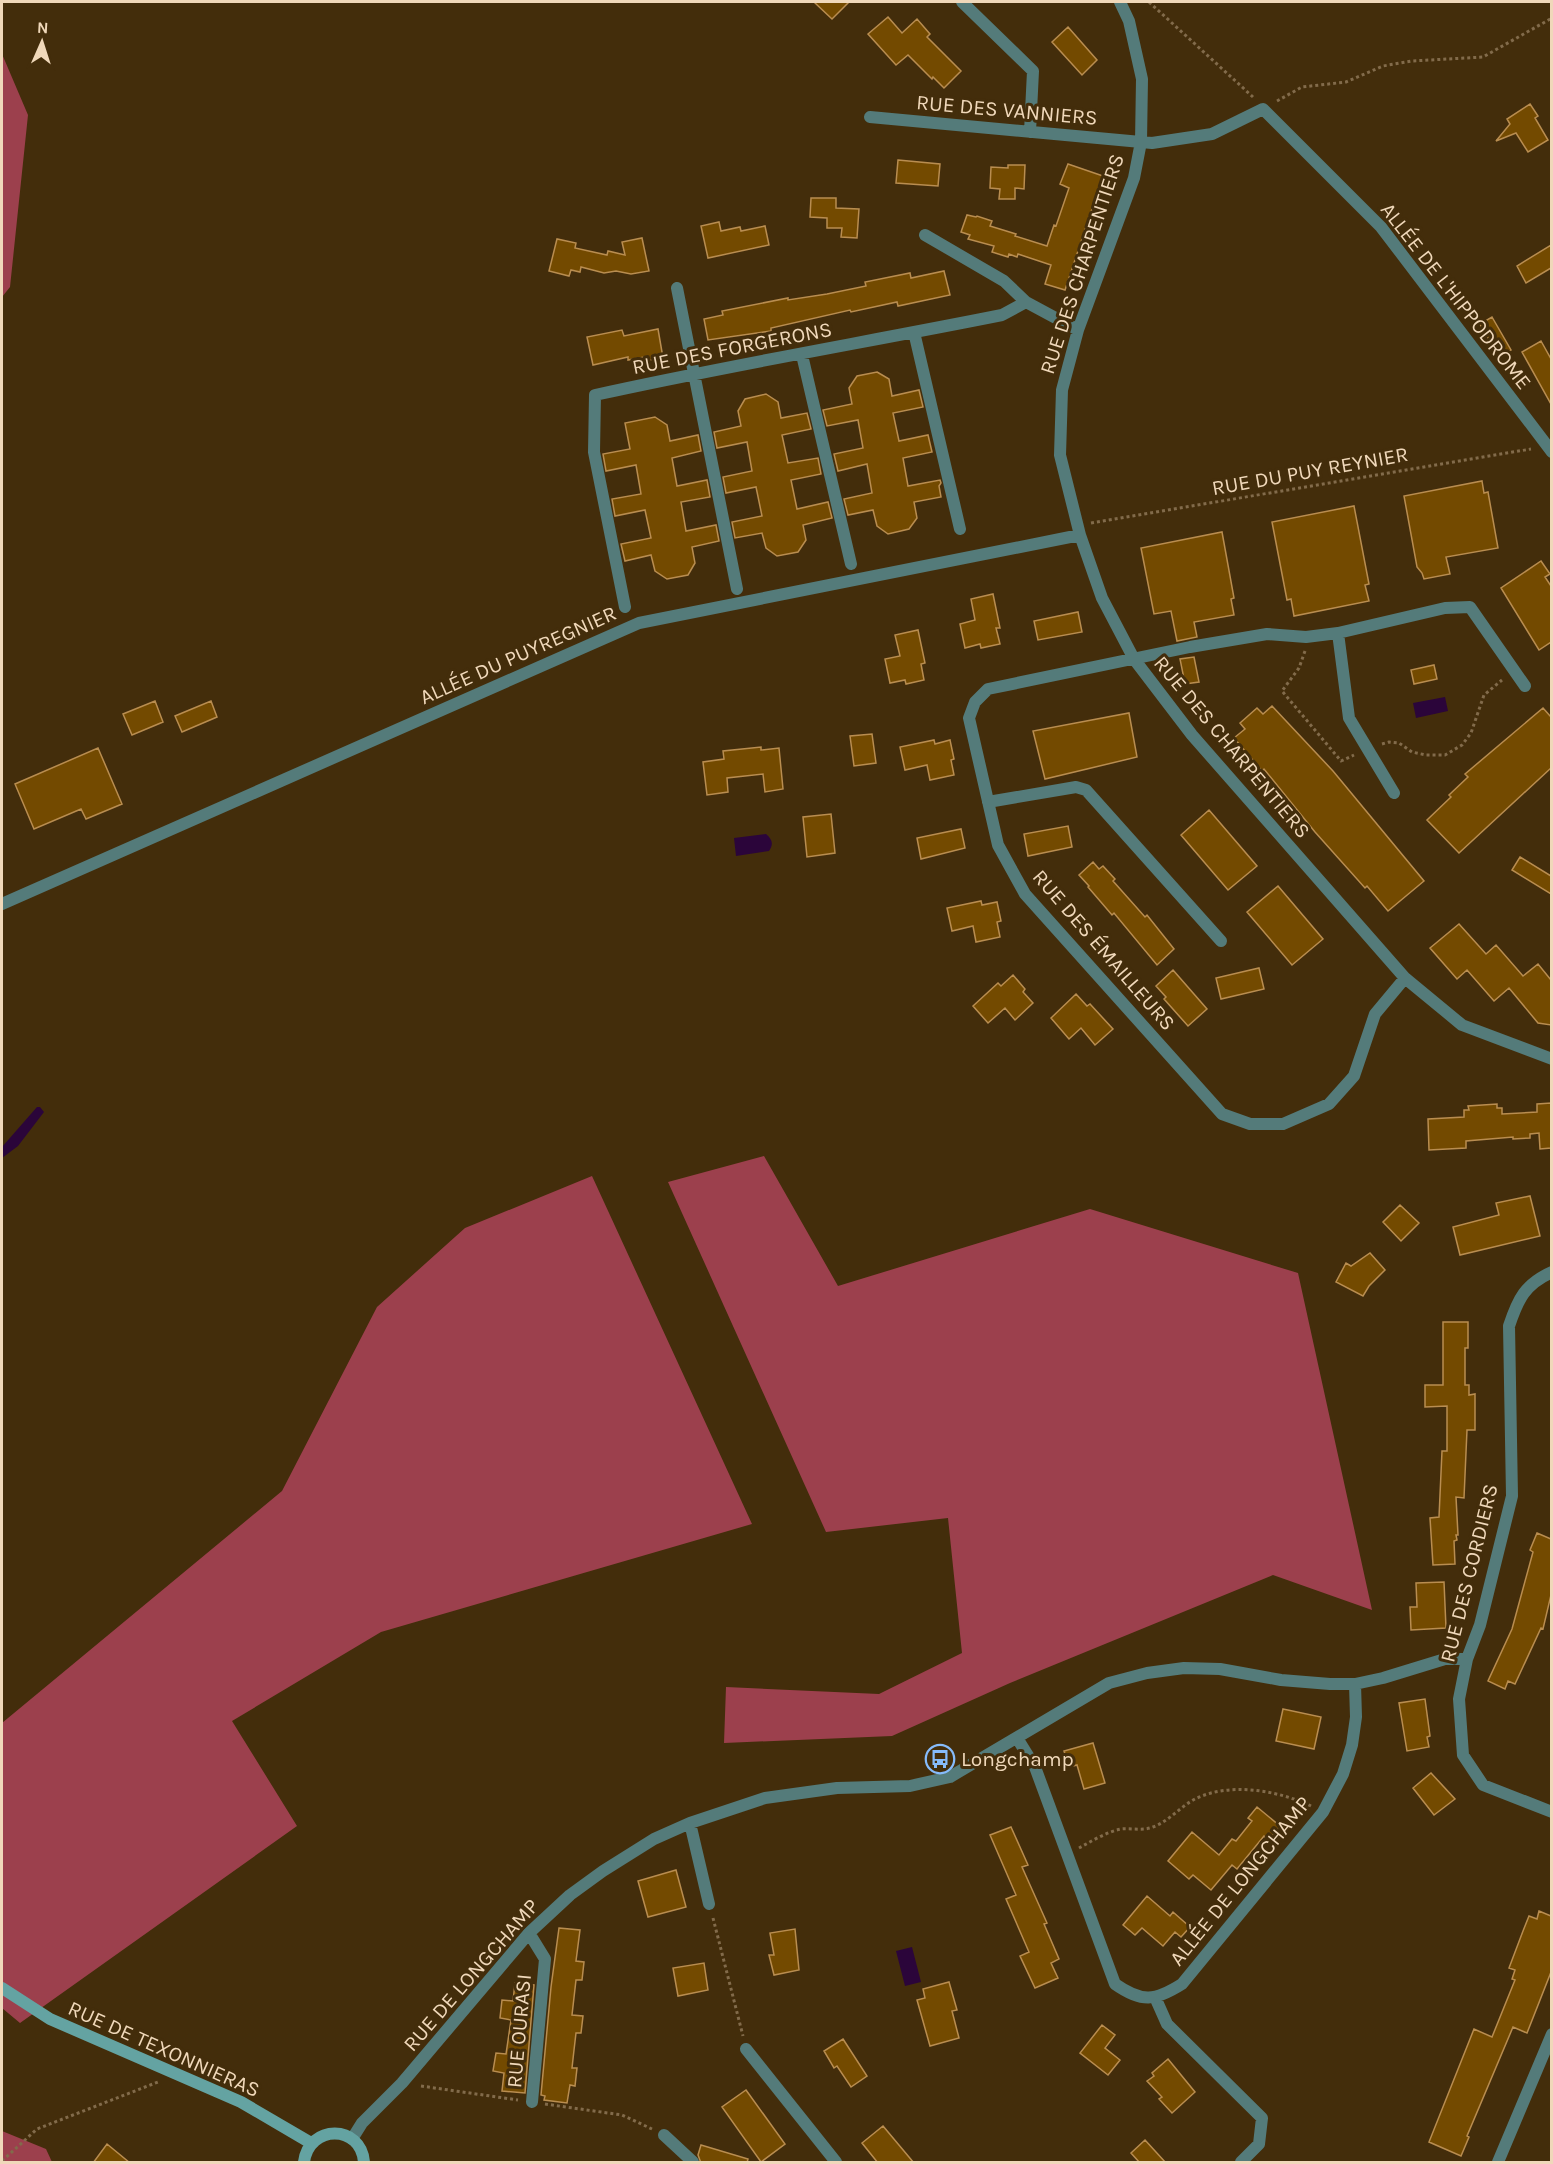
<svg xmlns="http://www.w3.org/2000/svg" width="1553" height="2164" font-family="Karla,sans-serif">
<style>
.forest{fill:#9c404d}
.water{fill:#2b053a}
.building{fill:#734a00;stroke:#b98d50;stroke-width:1.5}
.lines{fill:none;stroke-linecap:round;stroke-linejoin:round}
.path{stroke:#826b4b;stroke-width:3;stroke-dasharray:3 3;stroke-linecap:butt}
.street{stroke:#547b7a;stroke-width:12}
.secondary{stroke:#64a3a2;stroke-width:12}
.labels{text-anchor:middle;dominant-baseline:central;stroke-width:6;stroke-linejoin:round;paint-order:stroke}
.street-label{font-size:21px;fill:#f0d8ba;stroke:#432d0b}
.poi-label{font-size:21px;fill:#f0d8ba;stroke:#432d0b;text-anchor:start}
</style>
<rect width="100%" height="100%" fill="#432d0b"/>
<!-- forest -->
<path class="forest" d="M2 54 28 115 10 287 2 297Z
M764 1156 838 1286 1090 1209 1298 1273 1372 1610 1273 1575 1010 1683 892 1736 724 1743 726 1687 879 1694 962 1653 948 1518 826 1532 668 1182Z
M592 1176 752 1524 381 1632 232 1721 297 1826 20 2023 2 2008V1723L282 1491 377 1307 465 1228Z
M2 2131 46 2149 52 2162H2Z"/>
<!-- water -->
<path class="water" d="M1445 697 1448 711 1416 718 1413 703Z
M766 834C772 839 774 844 769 851L736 856 734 838Z
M37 1107H40L44 1112 18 1146 2 1158V1147Z
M912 1947 921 1982 905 1986 896 1951Z"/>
<!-- building -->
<path class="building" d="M814 2H849L832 19Z
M888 17 902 33 917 19 930 34 927 37 961 71 944 88 933 77 932 79 908 55 896 65 868 34Z
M1068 27 1097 60 1082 75 1052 42Z
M1530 104 1538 116 1535 118 1548 140 1528 152 1516 133 1496 141 1510 124 1507 119Z
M898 160 940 164 938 186 896 183Z
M1068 164 1103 176 1065 290 1045 284 1051 265 1018 254 1017 257 1009 254 1008 257 992 252 994 246 968 239 970 235 961 232 967 215 976 217 977 216 992 221 990 226 1016 234 1015 236 1047 246 1054 225 1056 226 1069 188 1060 184Z
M1008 165H1025L1024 189 1015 188V199H999L1000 189 990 188 991 167 1008 168Z
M811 198H836V208L859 209 857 238 841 237 842 228H827V218L810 217Z
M719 222 721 231 740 227 741 231 765 226 769 245 708 258 701 226Z
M642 238 649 271 631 274 616 271 604 273 581 267 580 272 571 270 569 276 549 271 557 239 576 243 575 248 607 255 608 251 625 255 622 242Z
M1551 245V268L1526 283 1517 266Z
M944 271 950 295 898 306 897 302 851 312 850 310 771 328V331L708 340 704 319 723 315 722 311 788 298V300L827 294 866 286 865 282 910 273 911 278Z
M1492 317 1511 350 1499 357 1480 324Z
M658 329 663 358 645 361 644 357 628 360V357L593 365 587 337 622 330 624 336Z
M1541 341 1551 359V404L1522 352Z
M877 372 889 379 892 396 919 390 923 407 893 413 899 441 928 435 932 452 903 458 908 486 940 480 941 483 939 486 941 497 914 502 917 518 909 529 888 534 877 526 873 510 848 515 844 499 872 493 867 464 838 471 834 454 863 448 858 420 827 426 823 410 852 404 849 388 857 376Z
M766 394 778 402 781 418 807 413 811 429 782 435 788 463 818 458 821 474 791 480 797 509 828 502 832 518 803 525 806 540 798 552 777 556 766 548 762 533 735 538 732 522 762 516 756 487 726 493 723 477 752 471 747 442 717 448 714 432 741 426 738 411 745 399Z
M655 417 667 425 670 441 698 435 701 451 672 458 677 486 707 480 710 497 681 502 686 531 716 525 719 541 692 547 695 563 688 575 667 579 655 571 651 555 625 561 621 544 651 538 645 510 615 516 612 499 641 494 636 465 606 471 603 454 630 449 625 423Z
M1482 481 1484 493 1488 492 1498 548 1446 557 1450 574 1424 579 1422 573 1417 567 1404 496Z
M1354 506 1369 584 1365 585 1369 601 1294 616 1291 599 1287 600 1272 522Z
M1222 532 1234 598 1231 599 1234 615 1194 622 1197 637 1177 641 1171 611 1154 614 1141 548Z
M1541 561 1550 574 1545 577 1551 586V642L1539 650 1501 588Z
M993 594 1000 628H996L1000 644 981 648 980 644 965 648 960 624 975 620 971 599Z
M1078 612 1082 632 1038 640 1034 621Z
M918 630 925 663 921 664 924 680 906 684 905 680 890 683 885 659 900 656 895 635Z
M1194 657 1199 682 1185 684 1180 659Z
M1434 665 1437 679 1414 684 1411 670Z
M155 701 163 722 132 735 123 714Z
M211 701 217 717 182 732 175 716Z
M1272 706 1333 771 1424 881 1388 911 1367 886 1365 888 1315 832 1264 769 1262 771 1234 738 1245 729 1240 723 1257 708 1263 714Z
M1543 708 1551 717V768L1459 853 1427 820 1451 797 1449 795 1468 777 1465 774Z
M1129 713 1137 757 1045 779 1033 731Z
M872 734 876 763 854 766 850 736Z
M934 740 935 744 950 740 954 759 951 760 954 775 930 780 927 765 905 770 900 747Z
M761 747V750L779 748 783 789 765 792 763 774 727 778 728 792 707 795 703 762 724 759 723 751Z
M98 748 122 804 86 819 81 809 34 829 15 784Z
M1209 810 1257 866 1228 890 1181 835Z
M831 814 835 853 807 857 803 817Z
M1068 826 1072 847 1028 856 1024 834Z
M961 829 965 848 921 859 917 838Z
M1520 857 1551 876V894L1512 870Z
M1093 862 1099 869 1103 866 1115 879 1113 881 1145 917 1147 915 1174 949 1157 965 1114 913 1112 915 1088 887 1089 886 1079 875Z
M1278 886 1323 939 1292 965 1247 912Z
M981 901 982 905 997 902 1001 921 997 922 1000 937 976 942 973 926 952 931 947 908Z
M1459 924 1486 954 1496 945 1523 976 1538 964 1551 980V1025L1538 1023 1509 988 1494 1001 1467 970 1457 979 1430 948Z
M1259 968 1264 989 1221 999 1216 978Z
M1173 970 1207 1009 1188 1026 1164 999 1166 997 1156 986Z
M1013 975 1025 989 1023 992 1033 1003 1015 1020 1005 1008 988 1023 973 1006 998 983 1001 986Z
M1076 994 1087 1006 1090 1004 1113 1029 1095 1045 1081 1028 1069 1039 1051 1018Z
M1551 1103V1148L1540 1149 1539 1133 1530 1134V1138L1513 1139V1137L1466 1141V1148L1429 1150 1428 1119 1464 1117V1110H1469L1468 1106 1497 1104V1108H1502V1114L1537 1112V1104Z
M1530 1196 1540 1236 1460 1255 1453 1227 1499 1215 1496 1203Z
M1400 1205 1419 1223 1401 1241 1383 1222Z
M1370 1253 1385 1270 1369 1286 1363 1296 1336 1282 1346 1263 1351 1266Z
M1443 1322H1468V1348H1465V1385H1469V1395L1475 1394V1430H1467L1464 1498 1456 1497 1458 1535H1456L1457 1540 1454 1541 1455 1564 1433 1565 1430 1518 1439 1517 1442 1451H1447V1406L1425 1407V1385H1443Z
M1537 1533 1551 1539V1595L1543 1629 1541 1628 1515 1684 1508 1681 1505 1689 1488 1681 1512 1629 1533 1552 1530 1550Z
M1444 1582 1446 1628 1411 1630 1410 1607H1417L1416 1583Z
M1425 1699 1430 1736 1427 1737 1429 1747 1407 1751 1399 1703Z
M1283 1709 1321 1717 1314 1749 1276 1741Z
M1093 1743 1105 1783 1084 1789 1077 1765 1069 1767 1064 1751Z
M1431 1773 1455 1799 1434 1815 1413 1788Z
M1257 1807 1280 1826 1269 1840 1264 1836 1237 1869 1232 1865 1211 1890 1193 1875 1189 1879 1168 1861 1192 1832 1219 1855 1232 1839 1236 1841 1252 1821 1248 1818Z
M1011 1827 1028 1865 1022 1867 1047 1923 1044 1924 1059 1959 1051 1963 1058 1978 1035 1988 1020 1956 1029 1952 1006 1899 1016 1895 990 1835Z
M676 1870 686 1907 648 1917 638 1881Z
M1147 1896 1170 1916 1173 1912 1190 1927 1181 1937 1175 1932 1163 1946 1142 1928 1135 1935 1123 1925Z
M1539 1911 1551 1916V1972L1527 2033 1513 2027 1467 2136 1469 2137 1461 2156 1429 2142 1474 2029 1492 2037 1515 1980 1512 1979 1515 1970 1509 1968 1523 1931 1529 1916 1537 1919Z
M559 1928 580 1930 576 1961 584 1962 582 1980H576L572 2015 583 2016 581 2033H576L574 2050 572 2068H577L575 2086 570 2085 567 2103 544 2100 545 2096 541 2095 551 1987Z
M795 1929 799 1970 774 1975 769 1955H774L770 1933Z
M704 1963 708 1990 678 1996 673 1968Z
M949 1982 957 2010 952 2011 959 2038 930 2046 917 2000 925 1998 923 1989Z
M515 1983 534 1985 525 2093 502 2091 504 2073 493 2071 496 2053 506 2054 511 2020 500 2018 502 2000 513 2001Z
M1102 2025 1115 2035 1105 2048 1120 2060 1108 2075 1080 2053Z
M843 2039 867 2076 851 2087 837 2066 834 2068 824 2051Z
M1168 2059 1195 2092 1172 2113 1159 2099 1162 2097 1147 2081 1154 2076 1152 2073Z
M746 2090 785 2144 761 2162 722 2107Z
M883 2126 914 2163H878L862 2143Z
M1145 2140 1166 2163H1140L1131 2153Z
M107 2144 130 2163H93Z
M701 2145 748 2159 747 2163H701L698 2155Z"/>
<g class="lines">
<!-- path -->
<path class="path" d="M1149 2 1253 97
M1277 101 1302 87 1346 82 1383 66 1412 61 1483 57 1552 18
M1091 523 1531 449
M1305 651 1299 668 1282 691 1341 761 1354 755
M1382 744 1389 742 1399 743 1412 752 1426 755H1445L1462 745 1471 733 1484 695 1502 680
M1079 1848C1092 1841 1106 1832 1121 1829 1131 1828 1143 1831 1153 1827 1169 1821 1180 1807 1195 1799 1229 1782 1277 1790 1311 1806
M713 1918 743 2036
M421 2086 518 2100
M545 2104 622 2115 652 2129
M2 2161 37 2129 158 2082"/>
<!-- street -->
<path class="street" d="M962 2 1033 71 1030 132
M1120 2 1129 21 1142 79 1141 142 1152 143 1212 134 1263 109 1381 227 1552 452
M870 117 1141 142 1134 178 1078 330 1062 390 1060 455 1080 535 1102 598 1134 659 1192 735 1405 978 1462 1025 1552 1059
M925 235 1004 281 1026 302
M677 288 737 589
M914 332 960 529
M802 355 851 564
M625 607 594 452 595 395C730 365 867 342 1002 315L1026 302 1078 330
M1338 633 1445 608 1470 607 1525 686
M1394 793 1349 718 1338 633 1306 637 1267 634 1190 647 988 689 975 702 969 718 998 845 1025 894 1222 1114 1250 1124H1283L1329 1104 1354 1076 1375 1014 1405 978
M988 802 1076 787 1086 790 1221 941
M2 904 639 623 1080 535
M1552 1272C1525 1284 1518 1299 1509 1326L1512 1496 1480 1625 1467 1659 1459 1699 1463 1755 1483 1785 1552 1812
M1017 1738 1035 1767 1115 1984C1142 2003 1155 2001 1182 1984L1323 1812 1343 1774 1352 1745 1356 1717 1355 1684
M690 1823 709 1904
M529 1933 545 1959 532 2102
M1155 1997 1167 2024 1262 2118 1259 2144 1241 2162
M746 2049 836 2162
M664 2135 693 2162
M352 2139 362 2123 402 2083 529 1933 570 1895 603 1871 654 1839 690 1823 765 1798 837 1788 910 1786 950 1777 1109 1683 1147 1673 1184 1668 1220 1669 1281 1680 1330 1684H1355L1383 1678 1445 1659H1467
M1498 2162 1552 2034"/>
<!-- secondary -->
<path class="secondary" d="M2 1988 50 2019 241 2102 311 2143
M304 2162C309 2124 361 2124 364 2162"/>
</g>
<!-- icons -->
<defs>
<g id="bus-ring" transform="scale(1.5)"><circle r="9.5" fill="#432d0b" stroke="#86bbfb" stroke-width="1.5"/><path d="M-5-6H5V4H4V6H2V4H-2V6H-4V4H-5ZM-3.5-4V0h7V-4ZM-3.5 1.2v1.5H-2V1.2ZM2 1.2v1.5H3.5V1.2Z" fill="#86bbfb"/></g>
</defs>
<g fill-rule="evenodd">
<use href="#bus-ring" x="940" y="1759"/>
</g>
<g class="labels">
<!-- street labels -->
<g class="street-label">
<text transform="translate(1007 110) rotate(5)">RUE DES VANNIERS</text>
<text transform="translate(1082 264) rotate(-72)">RUE DES CHARPENTIERS</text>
<text transform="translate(1456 296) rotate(52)">ALLÉE DE L'HIPPODROME</text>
<text transform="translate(732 348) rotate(-11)">RUE DES FORGERONS</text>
<text transform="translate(1310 471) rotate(-10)">RUE DU PUY REYNIER</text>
<text transform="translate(518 655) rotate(-24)">ALLÉE DU PUYREGNIER</text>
<text transform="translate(1232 747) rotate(50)">RUE DES CHARPENTIERS</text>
<text transform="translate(1104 950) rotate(49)">RUE DES ÉMAILLEURS</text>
<text transform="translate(1469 1573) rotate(-76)">RUE DES CORDIERS</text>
<text transform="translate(1240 1881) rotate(-51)">ALLÉE DE LONGCHAMP</text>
<text transform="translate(471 1975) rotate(-49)">RUE DE LONGCHAMP</text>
<text transform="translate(519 2031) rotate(-85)">RUE OURASI</text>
<text transform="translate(164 2049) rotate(24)">RUE DE TEXONNIERAS</text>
</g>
<!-- poi labels -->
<g class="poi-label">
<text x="961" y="1759">Longchamp</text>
</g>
</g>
<!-- border -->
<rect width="1553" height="2164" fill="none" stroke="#f0d8ba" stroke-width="6"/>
<!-- north arrow -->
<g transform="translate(42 42) rotate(3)" stroke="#432d0b" stroke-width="4.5" paint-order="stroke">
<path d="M0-4.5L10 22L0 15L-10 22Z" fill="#f0d8ba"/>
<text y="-9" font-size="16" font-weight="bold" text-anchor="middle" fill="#f0d8ba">N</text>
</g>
</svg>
